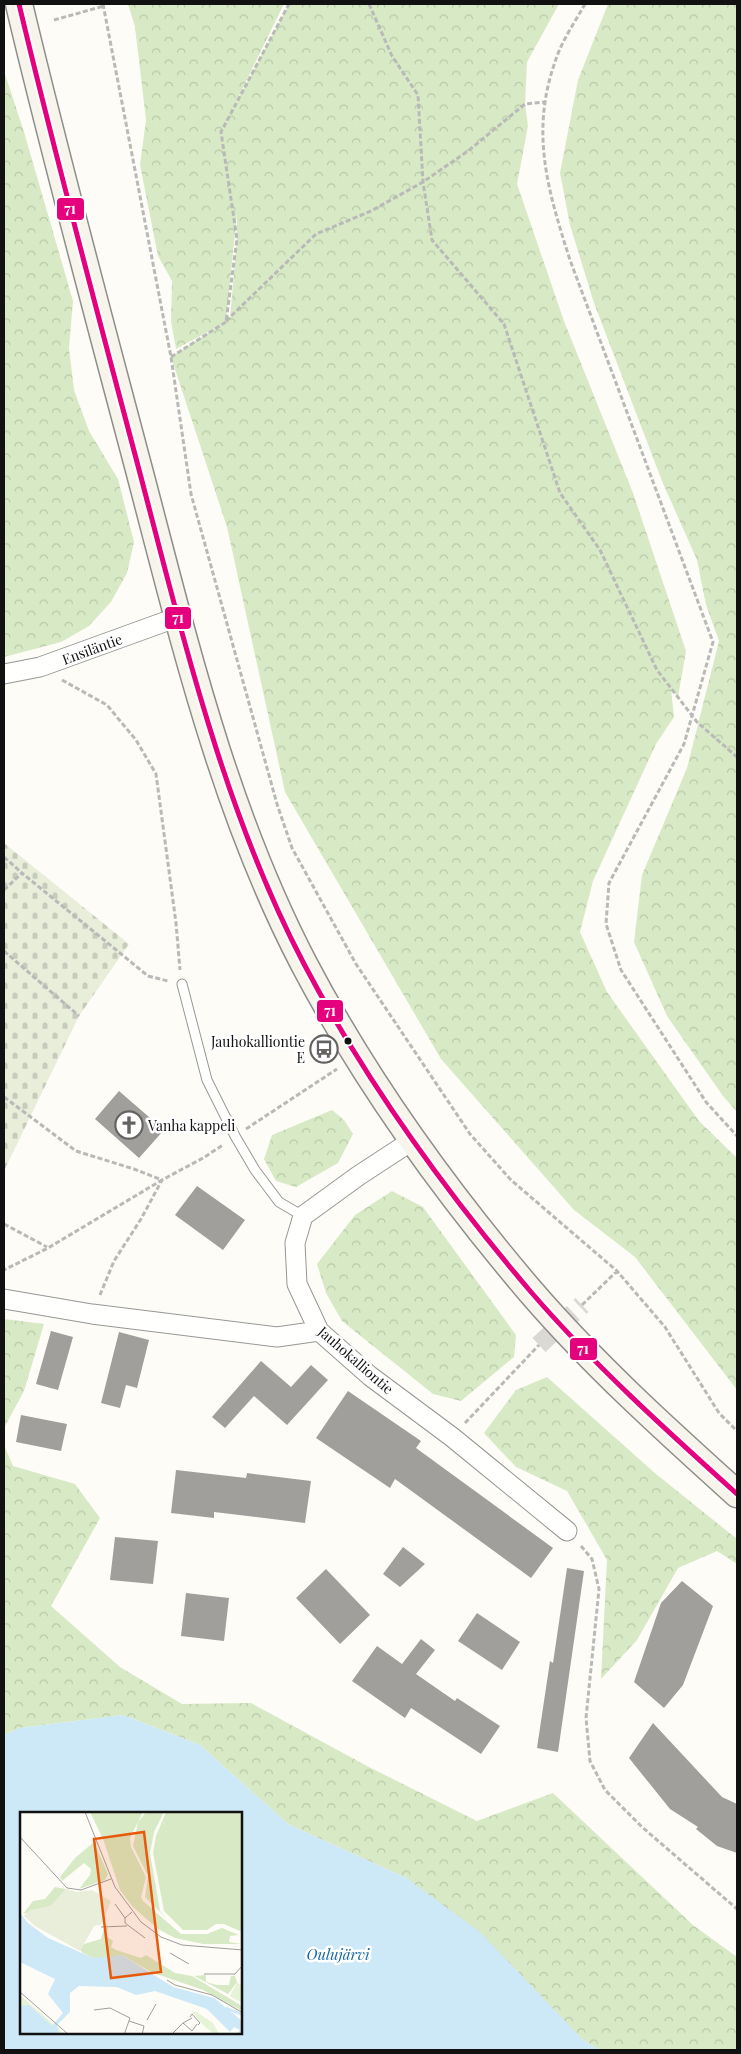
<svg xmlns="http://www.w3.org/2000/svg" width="741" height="2054" font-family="'Playfair Display',serif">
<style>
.forest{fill:url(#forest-crowns);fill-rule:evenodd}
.cemetery{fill:url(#cemetery-stones)}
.water{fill:#cde8f7;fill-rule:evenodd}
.building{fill:#a19f9c}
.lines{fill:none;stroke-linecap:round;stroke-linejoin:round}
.street-tunnel{stroke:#dad9d4;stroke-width:19;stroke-dasharray:19 9;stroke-linecap:butt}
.lane-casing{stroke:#979795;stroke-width:11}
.street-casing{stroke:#979795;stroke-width:21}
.secondary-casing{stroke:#8e8d8b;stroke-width:29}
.path{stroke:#b9b9b8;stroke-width:3;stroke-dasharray:5 2.5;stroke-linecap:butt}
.lane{stroke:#fffffe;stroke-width:9}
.street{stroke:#fffffe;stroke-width:19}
.secondary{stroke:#f6f4eb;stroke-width:26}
.bus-1-casing{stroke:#fff;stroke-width:9}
.bus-1{stroke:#e5007d;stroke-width:5}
.bus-dot{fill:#111;stroke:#fff;stroke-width:2}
.labels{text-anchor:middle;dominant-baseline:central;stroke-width:5;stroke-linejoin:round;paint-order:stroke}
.street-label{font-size:14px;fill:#111;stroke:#fff}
.poi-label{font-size:14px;fill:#111;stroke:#fff;text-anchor:end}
.water-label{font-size:15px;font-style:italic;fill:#1768a6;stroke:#fff}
.inset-river{fill:none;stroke:#cde8f7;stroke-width:2.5}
.inset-road{fill:none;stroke:#9f9e9b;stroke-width:1}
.view{fill:#e8590c;fill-opacity:0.15;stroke:#e8590c;stroke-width:2.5}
.inset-edge{fill:none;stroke:#111;stroke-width:2.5}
.line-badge{stroke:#fff;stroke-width:2}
.badge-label{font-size:14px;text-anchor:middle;font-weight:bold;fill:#fff}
</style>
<defs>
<pattern id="forest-crowns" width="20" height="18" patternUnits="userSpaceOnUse" patternTransform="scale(1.25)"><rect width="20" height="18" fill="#d8eac5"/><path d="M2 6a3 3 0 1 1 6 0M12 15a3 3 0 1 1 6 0" fill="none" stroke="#b8c8a8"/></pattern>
<pattern id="cemetery-stones" width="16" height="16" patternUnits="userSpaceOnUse" patternTransform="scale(1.25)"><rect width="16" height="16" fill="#e9eedb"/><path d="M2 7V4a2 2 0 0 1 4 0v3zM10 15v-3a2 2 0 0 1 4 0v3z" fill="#c7cbbb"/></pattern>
</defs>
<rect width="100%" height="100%" fill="#fdfcf7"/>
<!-- forest -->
<path class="forest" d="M128 4H284L230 114 289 4H559L527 62 525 104 528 126 517 184 564 321 633 493 686 651 678 697 671 689 674 717 656 744 593 881 580 932 607 992 699 1121 737 1158V1390L635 1257 574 1210 441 1059 285 792 227 527 171 357 217 327 176 349 171 321 172 281 158 256 140 165 146 120 135 27ZM237 214V239L230 318 226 321Z
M608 4H737V1112L723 1096 667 1016 634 942 642 875 687 768 719 641 706 605 697 560 662 481 594 303 570 225 560 173 578 80Z
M4 71 24 132 73 301 69 348 74 390 89 431 118 479 134 542 127 573 111 602 89 626 61 642 4 657Z
M332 1110 344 1120 353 1134 338 1163 296 1187 276 1181 264 1159 272 1135Z
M392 1191 423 1207 516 1335 514 1357 461 1401 433 1394 342 1321 326 1293 317 1264 355 1215Z
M4 1319 44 1324 24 1391 4 1428Z
M547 1377 656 1474 737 1539V1564L717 1551 678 1568 637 1640 601 1679 607 1560 567 1491 516 1467 484 1433 516 1390Z
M4 1445 13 1466 75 1484 100 1518 51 1606 120 1667 182 1704 251 1703 367 1766 477 1821 553 1793 693 1925 737 1957V2050H600L583 2040 406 1878 288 1824 200 1745 123 1715 20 1728 4 1735Z"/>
<!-- cemetery -->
<path class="cemetery" d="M4 843 129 944 79 1016 4 1171Z"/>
<!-- water -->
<path class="water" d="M123 1715 200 1745 288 1824 406 1878 480 1932 583 2040 600 2050H4V1735L20 1728ZM21 1813H241V2033H21Z"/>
<!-- building -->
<path class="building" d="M119 1091 164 1130 139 1158 95 1119Z
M197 1186 245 1220 223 1250 175 1215Z
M51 1331 73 1337 58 1390 36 1384Z
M119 1332 149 1340 137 1388 126 1385 120 1408 101 1403Z
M261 1361 291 1387 311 1365 328 1380 287 1425 254 1396 225 1428 212 1417Z
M348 1391 421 1441 416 1448 553 1548 531 1578 395 1479 390 1488 316 1438Z
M21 1415 67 1424 61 1451 16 1442Z
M176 1470 246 1478 247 1473 311 1481 305 1523 214 1512V1518L171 1513Z
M115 1537 158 1541 153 1584 110 1580Z
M403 1547 425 1564 400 1587 383 1574Z
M567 1568 584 1571 558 1752 537 1748 550 1661 553 1663Z
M326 1569 370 1615 340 1644 296 1598Z
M682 1581 713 1606 683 1685 664 1708 634 1682 661 1603Z
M186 1593 229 1598 224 1641 181 1636Z
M477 1613 520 1642 502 1670 458 1641Z
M421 1639 435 1650 416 1674 455 1701 457 1698 500 1726 481 1754 411 1708 405 1718 352 1681 377 1646 402 1664Z
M653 1723 722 1797 737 1804V1853L717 1846 696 1829 698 1827 670 1809 629 1758Z"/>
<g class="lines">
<!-- street-tunnel -->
<path class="street-tunnel" d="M539 1345 582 1305"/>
<!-- lane casing -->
<g class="lane-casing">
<path id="lane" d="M182 984 207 1080 235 1136 255 1170 279 1202 303 1216"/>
</g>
<!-- street casing -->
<g class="street-casing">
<path id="street" d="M4 674 40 667 178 617
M413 1140 358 1176 303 1216 295 1243 297 1284 319 1331 370 1376 452 1437 567 1531
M4 1299 92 1314 277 1337 319 1331"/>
</g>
<!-- secondary casing -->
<g class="secondary-casing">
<path id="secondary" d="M19 4C57 164 100 322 142 481 185 645 225 813 304 964 366 1082 445 1191 531 1292 594 1365 666 1430 737 1494"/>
</g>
<!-- path -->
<path class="path" d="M103 4 171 357 191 494 277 804 292 848 356 964 470 1134 511 1180 617 1271 665 1327 719 1413 737 1431
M369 4 392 56 418 95 423 182 432 240 504 324 560 493 600 550 657 670 697 722 737 757
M585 4C575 22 561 42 555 62 530 133 548 191 570 260L713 642 684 744 609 883 606 924 621 970 706 1102 737 1136
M54 20 104 6
M226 321 316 234 371 211 423 182 468 151 525 104 544 102
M171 357 226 322 237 239 221 132 289 4
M62 680 107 705 136 740 156 774 176 923 180 970
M4 857 22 873
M4 890 22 873 148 976 168 981
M4 951 79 1016
M4 1097 76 1151 134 1169 162 1180 48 1248 4 1270
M246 1129 337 1069
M4 1224 47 1247
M100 1295 114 1261 141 1219 162 1180 203 1158 223 1145
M582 1305 617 1271
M465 1423 539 1345
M581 1546 592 1559 599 1589 586 1718 590 1761 605 1790 642 1827 737 1909"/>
<!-- lane -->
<use href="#lane" class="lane"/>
<!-- street -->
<use href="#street" class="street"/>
<!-- secondary -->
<use href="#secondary" class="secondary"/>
<!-- bus-1 casing -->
<g class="bus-1-casing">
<path id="bus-1" d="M19 4C57 164 100 322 142 481 185 645 225 813 304 964 366 1082 445 1191 531 1292 594 1365 666 1430 737 1494"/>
</g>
<!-- bus-1 -->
<use href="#bus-1" class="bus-1"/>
</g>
<!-- icons -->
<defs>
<g id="bus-ring" transform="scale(1.4375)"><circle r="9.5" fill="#fff" stroke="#646362" stroke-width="1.5"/><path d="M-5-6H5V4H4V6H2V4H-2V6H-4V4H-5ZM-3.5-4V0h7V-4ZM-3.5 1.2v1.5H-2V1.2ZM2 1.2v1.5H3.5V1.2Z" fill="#646362"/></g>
<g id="church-ring" transform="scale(1.4375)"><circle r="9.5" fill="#fff" stroke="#646362" stroke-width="1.5"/><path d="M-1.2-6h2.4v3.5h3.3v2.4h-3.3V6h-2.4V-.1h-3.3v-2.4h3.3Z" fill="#646362"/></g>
</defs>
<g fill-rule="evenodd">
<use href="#bus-ring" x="324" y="1049"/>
<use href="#church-ring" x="129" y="1125"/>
</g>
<!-- markers -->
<circle class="bus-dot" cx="348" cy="1041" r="4.5"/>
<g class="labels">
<!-- street labels -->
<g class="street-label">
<text transform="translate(92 649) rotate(-20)">Ensiläntie</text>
<text transform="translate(356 1360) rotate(41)">Jauhokalliontie</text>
</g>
<!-- poi labels -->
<g class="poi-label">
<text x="305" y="1041">Jauhokalliontie<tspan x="305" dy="16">E</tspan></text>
<text x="148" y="1125" text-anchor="start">Vanha kappeli</text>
</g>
<!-- water labels -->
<g class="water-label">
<text x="338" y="1954">Oulujärvi</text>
</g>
</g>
<!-- overview -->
<g transform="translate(20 1812)">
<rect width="222" height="222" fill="#fdfcf7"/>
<path d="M70 0H123L110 26 111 35 126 65 121 85 123 89 161 122H187L202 116 219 123 210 124 209 130 222 132H183L155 126 138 117 113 95 100 78 83 27ZM126 0H144L134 20 130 41 140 99 146 106 125 85 128 64 113 34 118 10ZM146 0H222V120L204 112H196L187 118H163L144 99 133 41 136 24ZM74 30 88 62 85 68 59 77 70 63 71 57 64 51 42 69 40 65 55 46ZM35 75 46 77 31 94 3 102 13 89 25 87ZM84 116H88L86 124 93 129 91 135 96 138 121 146 126 143 155 161 172 164 222 194V199L183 178 131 160 102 143 75 147 63 141 60 138 64 132 81 127ZM186 163V170L197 173H209L211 164H215L217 170 208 182 174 164Z" fill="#d8eac5"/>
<path d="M46 77 57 80 72 78 91 89 81 113 74 114 60 139 15 114 4 104 10 98 31 94Z" fill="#e9eedb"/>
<path d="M217 170 222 174V191L210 184ZM0 183 41 219 45 222H0ZM175 199 193 211 199 222H194L182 212 173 201Z" fill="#e7f3d7"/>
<path d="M0 101 8 111 28 126 73 146 102 143 153 175 194 186 222 209V222H216L220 218 214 215 210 220 187 197 135 179 116 183 97 175 59 174 50 181V200L37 213 39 222H0V194L9 193 32 214 43 201 28 182 35 167 0 150Z" fill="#cde8f7"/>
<path class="inset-river" d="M206 196 223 203"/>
<path class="inset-road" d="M65 0 95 75 121 110 141 125 162 133 223 138M0 25 47 76 61 78 91 67M95 92 105 106M112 100 105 106V111L125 126M81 115 107 114M150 141 169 152M184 162H215L223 153M147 168 155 173 192 183 223 201M0 180 49 223M74 198 90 196 110 206 104 223M170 205 172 202 180 211 178 213M172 206 163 211 172 219 177 212M127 208 136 192M109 209 124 214 122 223M151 223 163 211"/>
<path class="view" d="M124 20 141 160 91 166 74 27Z"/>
<rect width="222" height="222" class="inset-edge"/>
</g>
<g class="line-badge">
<rect x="56" y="197" width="29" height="24" rx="5" fill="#e5007d"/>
<rect x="164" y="606" width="28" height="24" rx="5" fill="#e5007d"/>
<rect x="316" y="999" width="28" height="24" rx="5" fill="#e5007d"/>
<rect x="569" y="1337" width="29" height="24" rx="5" fill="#e5007d"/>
</g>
<g class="badge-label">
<text x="70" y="214">71</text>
<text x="178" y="623">71</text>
<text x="330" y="1016">71</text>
<text x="583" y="1354">71</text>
</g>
<!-- border -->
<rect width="741" height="2054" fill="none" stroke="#111111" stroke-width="10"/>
</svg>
